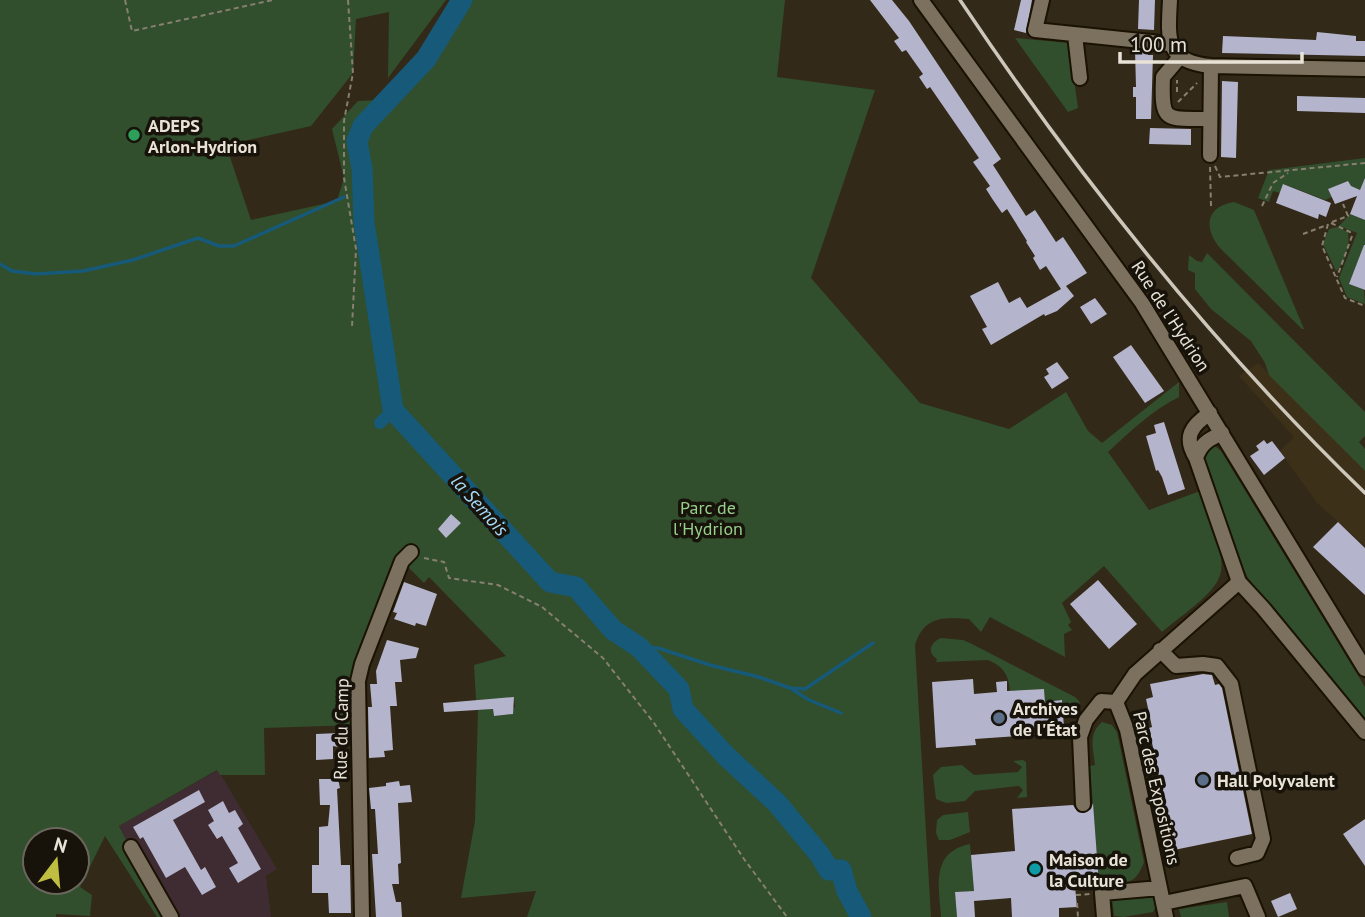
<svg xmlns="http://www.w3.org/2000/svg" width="1365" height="917" font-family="'PT Sans',sans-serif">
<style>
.built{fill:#3d3018}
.education{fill:#3f2c32}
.green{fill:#314f2c;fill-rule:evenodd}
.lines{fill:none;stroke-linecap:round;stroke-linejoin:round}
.stream{stroke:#175978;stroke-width:3.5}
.canal{stroke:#175978;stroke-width:12}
.river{stroke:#175978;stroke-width:21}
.building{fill:#b4b5cc}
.minor-casing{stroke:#1a1203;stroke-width:18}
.path{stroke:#877f70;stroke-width:2;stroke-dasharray:5 3.5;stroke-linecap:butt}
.minor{stroke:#7c715e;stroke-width:14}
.rail{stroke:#cdc6ba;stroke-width:3.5}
.leisure-dot{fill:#2e9e5b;stroke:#17130b;stroke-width:2.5}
.service-dot{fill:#5c6f8a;stroke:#17130b;stroke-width:2.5}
.culture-dot{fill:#0f9aa8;stroke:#17130b;stroke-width:2.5}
.labels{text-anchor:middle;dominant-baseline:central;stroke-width:7;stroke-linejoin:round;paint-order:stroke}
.poi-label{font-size:18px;font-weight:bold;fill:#e8e2d7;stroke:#17130b;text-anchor:start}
.street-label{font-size:18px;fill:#e8e2d7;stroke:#17130b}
.park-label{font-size:18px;fill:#96d08b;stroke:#17130b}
.water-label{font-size:19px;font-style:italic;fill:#a7daf8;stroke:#17130b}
</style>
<rect width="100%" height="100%" fill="#332918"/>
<!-- built -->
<path class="built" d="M1258 363 1365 471V546L1317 503 1280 451 1294 437 1239 376Z"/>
<!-- education -->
<path class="education" d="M218 770 277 869 266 876 271 917H166L119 826Z"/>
<!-- green -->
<path class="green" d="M0 0H446L388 78 389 12 356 19 353 73 311 126 226 145 251 220 337 201 344 178 332 129 358 101 380 100C413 71 434 36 457 0H785L777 77 875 90 811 278 920 403 1009 429 1066 392 1088 431 1102 443 1179 382V397C1151 411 1131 431 1108 452L1149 510 1200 491C1208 513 1230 559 1218 580 1209 598 1178 618 1162 632L1104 566 1062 603 1071 622 1068 625 1072 630 1064 634 1065 657 990 617 981 632 969 619C943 617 924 616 915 645L931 917H527L536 891 461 898 475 821 478 710 493 709 494 716 512 714V708L515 707 514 698 476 700 474 665 506 656 429 577 424 583 402 561 362 664 358 725 264 728 265 775H220L217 770 119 826 166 917H157L105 836 80 887 92 895 90 916 56 914V917H0ZM35 840H77V882H35Z
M1015 38 1069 43 1078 108 1068 112Z
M1365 158V192L1360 190 1357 196 1351 198 1347 189 1351 187 1348 181 1328 189 1332 197 1325 200 1284 184 1280 193 1273 191 1269 202 1258 198 1269 170Z
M1234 202 1254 210 1304 329H1302L1220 248C1203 228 1206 206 1234 202Z
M1350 214 1365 220V244L1349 284 1364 290 1365 304 1347 297 1339 278 1357 233 1339 226Z
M1337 227 1348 232C1350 245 1346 263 1336 271L1323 244 1329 229Z
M1207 253 1365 412V436L1359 442 1365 449V471L1269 375 1265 363 1251 341 1211 309 1195 289V273L1188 270 1189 255 1197 261 1202 262Z
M1208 445 1215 446 1221 451 1365 687V723L1248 578 1241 566 1202 457Z
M941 638 963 640 970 643 1075 697 1079 701 1080 706 1063 708 1062 700 1045 702 1044 689 1010 691C1009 675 1003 666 988 660L936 662 937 659C926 652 931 642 941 638Z
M1102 722 1112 725 1117 732 1144 862C1135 888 1122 883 1099 884L1090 766 1095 765C1093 748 1088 734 1102 722Z
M1023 760 1026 762 1027 797 1017 798 1023 790 1019 786 975 791 965 801 946 803 936 799 933 775 941 767 962 765 974 775 1018 772 1022 767 1013 761Z
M968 812 970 832 950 840H939L936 833 937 820 943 815Z
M970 844 974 891 955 892 957 917H941C939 887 930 852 970 844Z
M1150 894 1157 904 1153 912 1124 917 1114 916 1112 899Z
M1227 902 1229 917H1181L1179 909Z"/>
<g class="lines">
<!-- stream -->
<path class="stream" d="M354 192 363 188
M0 264 12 271 36 274 83 271 133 260 198 238 219 246H234L344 197
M639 647 658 648 710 665 759 677 790 688 805 689 873 643
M793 690 809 700 841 713"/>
<!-- canal -->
<path class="canal" d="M380 423 393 410"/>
<!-- river -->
<path class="river" d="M462 0 426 59 363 126 357 141 362 169 364 222 393 410 550 582 576 587 613 630 639 647 679 689 683 709 726 756 777 803 820 855 829 870H841L847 891 861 917"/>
</g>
<!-- building -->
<path class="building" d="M870 0H892L909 21 1001 159 993 165 1026 216 1035 210 1056 242 1063 237 1087 273 1066 286 1074 296 1057 311 1045 316 1044 314 991 345 982 329 987 327 970 296 998 282 1009 303 1020 297 1027 308 1061 289 1046 266 1040 270 1033 258 1035 256 1026 242 1027 241 1007 209 1002 213 993 200 986 189 990 186 973 162 979 158 930 87 927 89 919 77 923 74 906 50 902 52 894 41 899 38Z
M1021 0H1032L1026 33 1014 30Z
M1139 0H1155L1154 30 1138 29Z
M1317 32 1356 36V41H1365V56L1222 53 1223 36 1316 40Z
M1135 50 1148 51V55H1153L1151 119H1136V97H1133V87H1136Z
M1222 81 1238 82 1236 158 1221 157Z
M1297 96 1365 98V113L1297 111Z
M1150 128 1191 129V145L1149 144Z
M1365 178V220L1350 214 1357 196 1335 204 1328 189 1348 181 1351 186 1360 190Z
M1283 184 1331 203 1326 217 1319 214 1318 219 1276 203Z
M1364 245H1365V290L1349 284Z
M1095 298 1107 314 1091 324 1080 307Z
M1131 345 1164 391 1145 403 1113 357Z
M1057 362 1069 378 1052 389 1044 377 1049 374 1046 369Z
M1164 422 1185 489 1168 495 1162 477 1158 470 1156 471 1146 436 1156 433 1154 425Z
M1264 440 1267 444 1272 441 1285 458 1264 475 1250 456 1259 450 1256 446Z
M451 514 461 523 446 538 438 529Z
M1338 522 1365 548V595L1313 547Z
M1098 580 1137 624 1109 649 1070 604Z
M404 582 437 594 426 626 416 623 415 626 394 619 397 613 393 612Z
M387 640 419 648 416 658 400 660 402 682H395L397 706H390L393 750 384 751 385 757 369 758 368 707H372L370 684H377L376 671Z
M1203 674 1212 675 1215 685 1219 684 1222 688 1252 834 1174 850 1149 728 1152 727 1146 699 1153 697 1150 684Z
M973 679 974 694 997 692 996 682 1007 681V691L1044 689 1045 702 1062 700 1064 728 1047 730 1048 734 975 739 976 745 936 748 932 682Z
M514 697 513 714 494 716 493 709 444 712 443 703Z
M339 733 338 747 333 746V759L316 760V734Z
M319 779H338L340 788 337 789 341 865H350L351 913H329L328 893H312V865H319V827L328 826 330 805H320Z
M399 781 400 786 410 785 412 802 398 803 401 863 398 864 399 884H392L396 902H401L402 917H376L372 854H378L375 809H371L369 788 386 786V783Z
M199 790 205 802 173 820 201 870 205 867 216 887 202 895 185 867 166 878 143 837 140 839 133 827Z
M223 801 229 813 235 810 243 824 238 828 261 869 238 883 229 868 238 863 222 836 217 839 208 825 214 821 208 810Z
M1093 803 1099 884 1075 886 1077 907 1059 908V917H1012L1011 898 974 901 975 917H957L955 892 974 891 971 855 1015 851 1012 809 1073 805 1078 812 1084 813 1091 809Z
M1365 819V866L1343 834Z
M1290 893 1297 909 1278 917 1271 901Z"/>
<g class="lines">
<!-- minor casing -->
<g class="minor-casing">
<path id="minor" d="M921 0 1142 303 1365 669
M1042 0 1035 30 1170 44
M1170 0C1168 38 1164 62 1211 66L1365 69
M1075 35 1080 78
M1180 57 1163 77C1161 125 1166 118 1210 119
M1210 155 1211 66
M1210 413C1191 426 1183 437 1196 458L1239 582 1263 608 1365 732
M1196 458C1201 443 1208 440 1222 433
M1160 650 1176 666 1203 664 1217 666 1231 684 1263 839 1257 853 1237 858
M1116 702 1127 730 1166 917
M1116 702 1135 674 1239 582
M1083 804 1080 737 1086 720 1101 701 1116 702
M131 847 171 917
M1164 903 1245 886 1258 917
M362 917 358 681 362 664 402 561 411 552
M1104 917 1102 893 1160 888"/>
</g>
<!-- path -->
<path class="path" d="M125 0 132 31 273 0
M348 0 353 73 344 121V178L356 249 352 327
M1177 92V80
M1178 102 1197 83
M1215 166 1220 177 1365 163
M1210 167 1211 206
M1262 206 1273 183 1288 173
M1332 222 1348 216 1343 204
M1331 223 1350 232 1352 236 1337 277
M1328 224 1322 246 1345 298 1365 306
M1303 234 1327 225
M424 558 444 562 449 578 498 585 542 607 603 658 654 723 744 859 787 917
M1076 895 1090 894
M1077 903 1078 917"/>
<!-- minor -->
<use href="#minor" class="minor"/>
<!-- rail -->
<path class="rail" d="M960 0C1079 178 1211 344 1365 493"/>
</g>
<!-- markers -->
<circle class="leisure-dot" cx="134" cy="135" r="7"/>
<g class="service-dot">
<circle cx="999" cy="718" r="7"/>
<circle cx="1203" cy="780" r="7"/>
</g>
<circle class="culture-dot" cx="1035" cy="869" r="7"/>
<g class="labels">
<!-- poi labels -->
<g class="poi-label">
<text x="148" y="125">ADEPS<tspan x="148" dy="21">Arlon-Hydrion</tspan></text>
<text x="1013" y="708">Archives<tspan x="1013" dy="21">de l'État</tspan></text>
<text x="1217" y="780">Hall Polyvalent</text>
<text x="1049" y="859">Maison de<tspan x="1049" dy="21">la Culture</tspan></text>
</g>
<!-- street labels -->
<g class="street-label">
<text transform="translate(1171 316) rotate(57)">Rue de l'Hydrion</text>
<text transform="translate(341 729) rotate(-89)">Rue du Camp</text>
<text transform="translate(1157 788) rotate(77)">Parc des Expositions</text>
</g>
<!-- park labels -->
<g class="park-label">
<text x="708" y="507">Parc de<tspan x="708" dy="21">l'Hydrion</tspan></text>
</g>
<!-- water labels -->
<g class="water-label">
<text transform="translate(480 505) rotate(48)">la Semois</text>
</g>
</g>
<!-- north arrow -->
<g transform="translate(56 861) rotate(16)"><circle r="33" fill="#17130b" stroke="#6b665d" stroke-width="2"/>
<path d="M0-5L12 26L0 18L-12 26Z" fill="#bfbe41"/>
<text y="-10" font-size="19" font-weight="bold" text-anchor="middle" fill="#e8e2d7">N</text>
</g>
<!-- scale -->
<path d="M1120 52v10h182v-10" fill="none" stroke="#e8e2d7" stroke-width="3.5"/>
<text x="1130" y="52" font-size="21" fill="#e8e2d7" stroke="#17130b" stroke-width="5" paint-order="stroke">100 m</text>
</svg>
